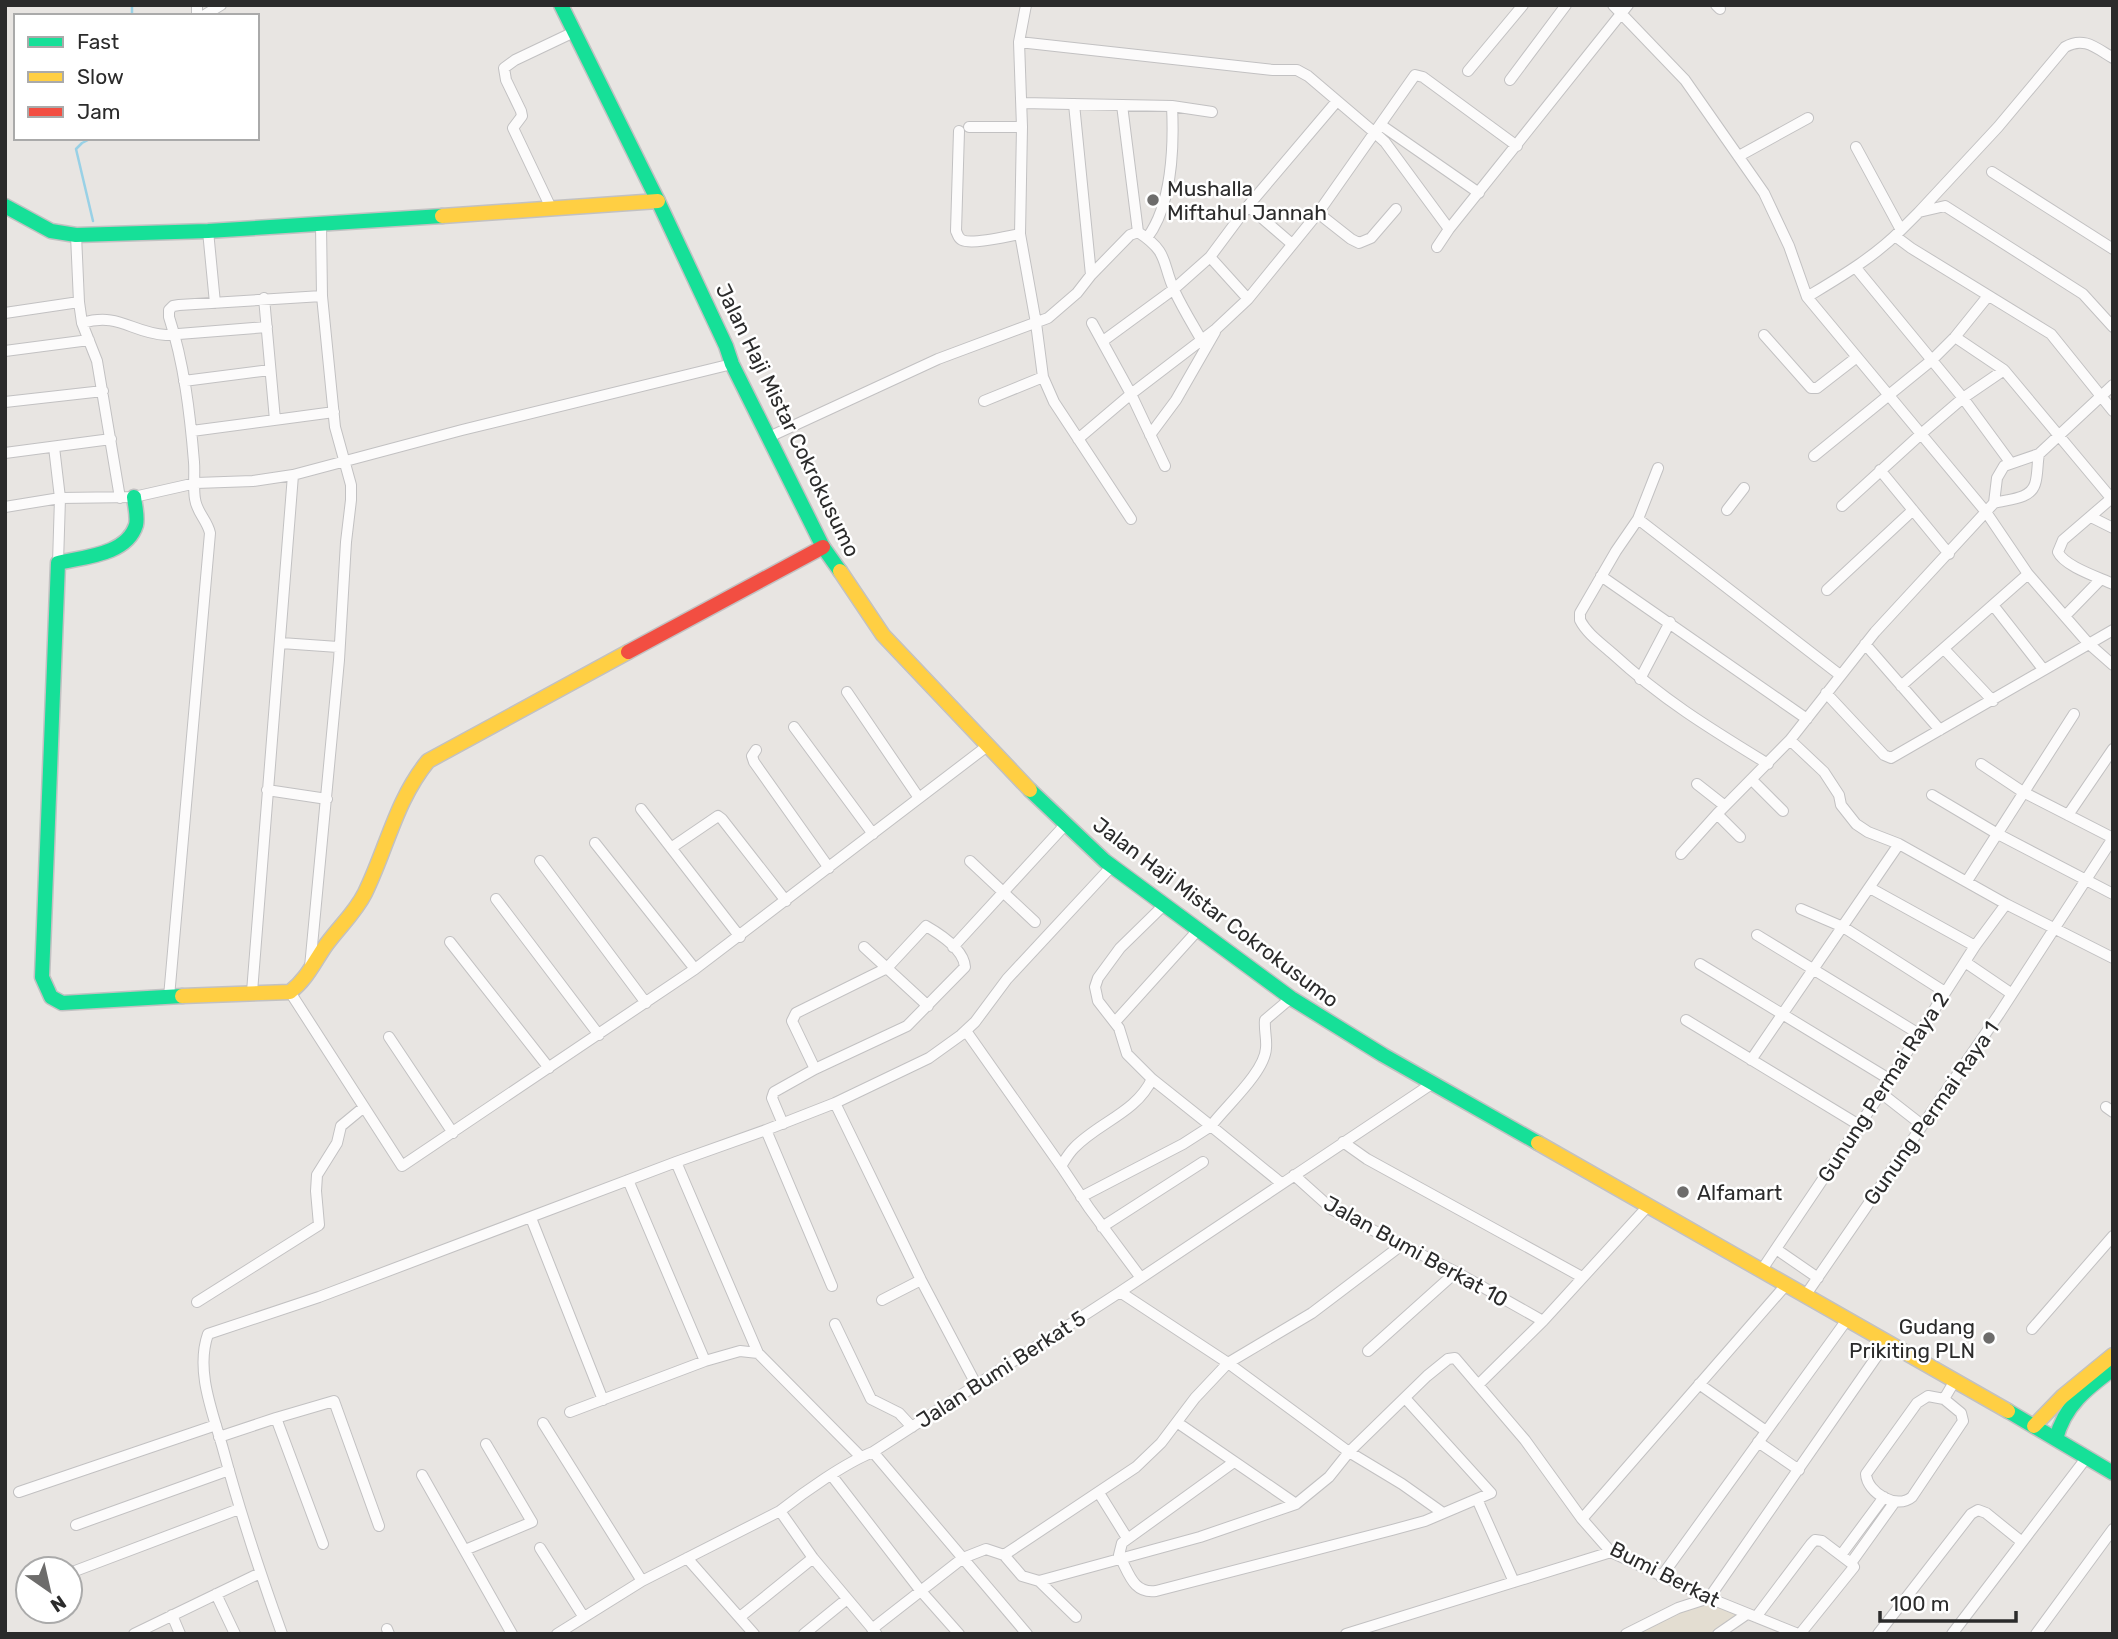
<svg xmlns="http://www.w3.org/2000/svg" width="2118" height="1639" font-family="Rubik,sans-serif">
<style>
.education{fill:#e3ddd1}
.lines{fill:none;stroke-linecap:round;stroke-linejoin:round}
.stream{stroke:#99d1e6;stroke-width:2.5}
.street-casing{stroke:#c2c1c2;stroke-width:12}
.fast-casing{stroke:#c2c1c2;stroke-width:17}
.slow-casing{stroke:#c2c1c2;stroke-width:17}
.jam-casing{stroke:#c2c1c2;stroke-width:17}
.street{stroke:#fcfbfb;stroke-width:10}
.fast{stroke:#16e098;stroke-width:14}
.slow{stroke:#ffcf43;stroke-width:14}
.jam{stroke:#f24e42;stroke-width:14}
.poi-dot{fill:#6d6c6b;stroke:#fff;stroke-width:2.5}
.labels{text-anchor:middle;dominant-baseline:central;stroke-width:5;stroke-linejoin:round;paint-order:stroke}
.poi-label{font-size:21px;fill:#2b2b2b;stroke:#fff;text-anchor:start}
.street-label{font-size:21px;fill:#2b2b2b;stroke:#fff}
</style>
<rect width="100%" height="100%" fill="#e8e5e2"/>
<!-- education -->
<path class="education" d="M1708 1601 1740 1614 1710 1634H1632L1680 1610Z"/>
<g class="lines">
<!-- stream -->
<path class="stream" d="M132 16V5
M92 138 82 143 76 149 93 221"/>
<!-- street casing -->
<g class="street-casing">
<path id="street" d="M1026 5 1019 42 1022 127 1020 234 1036 323 1043 377 1054 402 1131 519
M1613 5 1685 80 1764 193 1789 246 1807 297 1986 512 2028 574 2088 643 2113 665
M1716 5 1720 9
M197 16V5
M203 16 221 5
M1019 42 1273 70H1297L1308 76 1375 133 1385 142 1449 229
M1468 71 1523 5
M1510 80 1566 5
M1022 103 1172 106 1212 112
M1074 104 1091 275
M1122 105 1138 232C1170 253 1161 262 1175 292 1183 309 1193 325 1202 341
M1381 125 1479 193
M969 127H1022
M959 131 956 231C958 235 958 238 962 240 972 245 1008 236 1020 234
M1739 156 1808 118
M1992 172 2113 249
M1248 206 1292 244
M551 208 513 128 522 116 521 111 506 80 504 68 515 60 574 32
M1919 212 1998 127 2065 47C2084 36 2096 48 2113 58
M1318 213 1351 239 1359 243 1371 238 1396 209
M1901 230 1919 212 1945 206 2083 294 2113 327
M208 231 215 303
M76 235 79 302 82 323 97 361 120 498
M1895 236 1911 248 2051 334 2113 411
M1147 238C1172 205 1174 146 1172 106
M1437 247 1449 229 1628 5
M1210 257 1248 299
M1856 268 1963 398 2010 462
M1807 297C1840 277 1873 258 1901 230L1856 147
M264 298 275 420
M5 313 79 302
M82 323C120 312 131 333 166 335L267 327
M1092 323 1131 394 1165 466
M1764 335 1811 388H1817L1857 357
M1955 337 1988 296
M1103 341 1174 289 1210 257 1248 206 1337 101
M5 351 89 340
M184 381 270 370
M984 401 1043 377
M5 402 103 391
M192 431 334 412
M1150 435 1176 400 1215 332
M769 437 938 359 1048 318 1077 293 1091 275 1130 235 1138 232
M1078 439 1131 394 1216 329 1248 299 1318 213 1415 75 1423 77 1517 146
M54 447 60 498 58 563
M5 453 111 439
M2039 454C2037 464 2038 475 2035 484 2030 500 2007 499 1994 503L1997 478 2004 466 2039 454 2113 385
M1814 456 1932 360 1955 337 2004 370
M1658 468 1638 519 1616 551 1580 613V620C1587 634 1602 644 1613 654 1663 700 1711 729 1768 764
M1880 470 1949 554
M2113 497 2063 540 2058 552C2064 566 2098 577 2113 584
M1842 506 1921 434 1963 398 2004 370 2111 498
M5 507 60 498 134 497 196 483 253 481 293 475 462 430 732 364
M1727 510 1744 488
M2091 517 2113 528
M1638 519 1840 675
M1601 576 1807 719
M1827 590 1913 510
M1993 605 2043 669
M2065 616 2101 579
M281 643 338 647
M1865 644 1940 730
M1945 650 1993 701
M1640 679 1670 622
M1901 686 2028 574
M847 692 919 798
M1826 693 1884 755 1891 758 2113 630
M794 727 873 834
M1790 740 1824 772 1839 795 1841 805 1856 824 1868 832 1899 844 2006 904 2113 958
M756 750 752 756 754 762 829 868
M1981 764 2023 792 2113 838
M1752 780 1783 811
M1697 784 1725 806
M267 790 327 799
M1932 795 1996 833 2113 894
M641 809 740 937
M1717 814 1740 837
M2068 815 2113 749
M595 843 695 969
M671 848 718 816 722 819 786 901
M1681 854 1717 814 1790 740 1875 632 1994 503
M540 861 646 1003
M970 861 1035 922
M1967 881 2074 714
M1870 888 1975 946
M496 899 599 1035
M1801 909 1843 927 1945 992
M1757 935 1919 1034
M450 942 549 1068
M864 947 928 1006
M953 947 1065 825
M1965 962 2012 994
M1700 964 1889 1079
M310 967 339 660 346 542 351 500V485L335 427 322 296 321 225
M252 992 293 475
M290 992 402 1166 695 969 986 747
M169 997 210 533C207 520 197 513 195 499 193 487 195 474 194 462 190 413 184 363 169 317V310L173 306 179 305 322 296
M1686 1020 1859 1125
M1115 1022 1198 930
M966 1031 1061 1166
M389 1037 453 1133
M1751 1060 1899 844
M1881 1093 1922 1125
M835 1103 921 1280 977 1386
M2106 1107 2113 1112
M783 1124 772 1098 774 1092 815 1069 907 1026 965 967C964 950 940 934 926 926L887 968 796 1013 792 1021 815 1069
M766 1130 832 1286
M1343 1142 1367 1159 1582 1277
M676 1162 758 1353
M1294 1175 1333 1210 1456 1272 1543 1321
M628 1180 705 1361
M1281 1183 1211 1126C1225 1107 1265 1072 1266 1048 1267 1039 1264 1030 1265 1020L1291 998
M1081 1197 1183 1144 1211 1126 1152 1079
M531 1218 603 1400
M1102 1227 1203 1162
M1776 1249 1818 1278
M1761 1271 1881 1093 1975 946 2006 904
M1141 1278 1089 1208 1061 1166C1065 1160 1069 1153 1074 1148 1099 1122 1136 1113 1152 1079L1127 1054 1119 1028 1098 1001 1095 987 1098 978 1120 948 1164 905
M1120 1292 1228 1363 1349 1452 1402 1484 1443 1513
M1805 1296 1999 1014 2113 838
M882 1300 921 1280
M197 1302 319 1225 316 1191 317 1175 337 1143 341 1126 364 1107
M835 1324 871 1399 899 1413 912 1427
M2032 1329 2113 1236
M1368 1351 1456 1272
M1479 1384 1543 1321 1648 1206
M1699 1384 1766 1431
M1928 1396 1944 1399 1961 1413 1963 1421 1912 1497C1897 1510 1867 1493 1866 1474L1917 1403Z
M1944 1399 1954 1382
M570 1412 705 1361 740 1351 758 1353 861 1457
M276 1418 334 1401 379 1526
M543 1423 642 1581
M1178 1423 1296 1504
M219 1437 276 1418 323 1544
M1758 1442 1799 1470
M873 1452 1027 1634
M1234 1462 1122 1543 1119 1555C1129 1573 1133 1594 1156 1591L1392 1530 1425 1521 1491 1493 1405 1398
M422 1475 512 1634
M832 1476 920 1590 959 1634
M19 1492 216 1425
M1099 1493 1127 1538
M1477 1499 1514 1582
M780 1511 813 1558 876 1633
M1582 1519 1785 1286
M76 1525 229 1470
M540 1548 583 1616
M465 1550 532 1522 486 1444
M1004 1555 1136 1467 1161 1443 1195 1398 1228 1363 1312 1313 1403 1244
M1841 1555 1884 1497
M687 1558 754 1634
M1851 1563 1894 1503
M75 1571 239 1509
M1661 1577 1846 1321
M1039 1581 1200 1537 1296 1504 1329 1477 1349 1452 1427 1376 1448 1359 1455 1358 1525 1440 1582 1519 1611 1552 1709 1598 1798 1634
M216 1594 235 1634
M172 1615 180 1634
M740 1617 813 1558
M1756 1617 1811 1544 1815 1540 1822 1541 1851 1563 1854 1567 1800 1634
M387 1629 389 1634
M872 1629 963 1558 986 1549 1004 1555 1022 1576 1039 1581 1076 1617
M134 1634 260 1573
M282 1634C260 1573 240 1512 223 1449 213 1413 195 1371 208 1334L319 1297 676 1162 766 1130 835 1103 929 1058 961 1035 975 1022 1007 979 1112 866
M557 1634 642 1581 780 1511C804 1492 845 1463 873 1452L1120 1292 1433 1083
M804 1634 847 1599
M1346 1634 1611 1552
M1626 1634 1678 1608 1709 1598 1886 1343
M1718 1634 1747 1614
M1878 1634 1971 1514 1978 1510 1986 1513 2022 1542
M1952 1634 2087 1457
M2036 1634 2113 1529"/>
</g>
<!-- fast casing -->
<g class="fast-casing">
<path id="fast" d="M561 5 658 201 726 346 732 364 823 547 840 571
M5 206 51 231 76 235 208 231 442 216
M134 497C135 506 138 517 136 525 127 555 83 557 58 563L42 977 51 997 62 1003 182 996
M1030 790 1105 861 1291 998 1383 1055 1538 1143
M2008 1411 2113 1473
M2056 1439C2064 1406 2087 1388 2113 1369"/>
</g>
<!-- slow casing -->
<g class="slow-casing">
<path id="slow" d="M442 216 658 201
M840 571 883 635 1030 790
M182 996 290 992C307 979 314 962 326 945 339 927 355 913 365 893 387 848 396 800 428 761L628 652
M1538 1143 2008 1411
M2034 1426 2063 1396 2113 1355"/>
</g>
<!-- jam casing -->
<g class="jam-casing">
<path id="jam" d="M628 652 823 547"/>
</g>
<!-- street -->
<use href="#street" class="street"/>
<!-- fast -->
<use href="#fast" class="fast"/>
<!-- slow -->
<use href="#slow" class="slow"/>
<!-- jam -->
<use href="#jam" class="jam"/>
</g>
<!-- markers -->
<g class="poi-dot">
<circle cx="1153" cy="200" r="7"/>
<circle cx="1683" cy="1192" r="7"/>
<circle cx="1989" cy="1338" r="7"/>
</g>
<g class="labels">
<!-- poi labels -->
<g class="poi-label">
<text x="1167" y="188">Mushalla<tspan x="1167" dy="24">Miftahul Jannah</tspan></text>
<text x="1697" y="1192">Alfamart</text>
<text x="1975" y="1326" text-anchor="end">Gudang<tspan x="1975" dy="24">Prikiting PLN</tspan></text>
</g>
<!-- street labels -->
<g class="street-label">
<text transform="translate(788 420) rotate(64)">Jalan Haji Mistar Cokrokusumo</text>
<text transform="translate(1216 912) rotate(37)">Jalan Haji Mistar Cokrokusumo</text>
<text transform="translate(1883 1087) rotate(-57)">Gunung Permai Raya 2</text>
<text transform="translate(1931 1113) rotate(-55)">Gunung Permai Raya 1</text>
<text transform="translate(1416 1251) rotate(29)">Jalan Bumi Berkat 10</text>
<text transform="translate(1001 1369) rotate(-33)">Jalan Bumi Berkat 5</text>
<text transform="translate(1665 1574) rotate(27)">Bumi Berkat</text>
</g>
</g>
<!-- border -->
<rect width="2118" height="1639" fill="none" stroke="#2b2b2b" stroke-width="14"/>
<!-- legend -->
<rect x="14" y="14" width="245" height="126" fill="#ffffff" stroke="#aaaaaa" stroke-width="2"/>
<rect x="28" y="37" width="35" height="10" fill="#16e098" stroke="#aaaaaa" stroke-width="2"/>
<text x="77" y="49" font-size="21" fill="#2b2b2b">Fast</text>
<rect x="28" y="72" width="35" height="10" fill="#ffcf43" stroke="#aaaaaa" stroke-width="2"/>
<text x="77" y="84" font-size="21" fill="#2b2b2b">Slow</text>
<rect x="28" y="107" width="35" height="10" fill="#f24e42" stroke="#aaaaaa" stroke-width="2"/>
<text x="77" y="119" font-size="21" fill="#2b2b2b">Jam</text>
<!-- north arrow -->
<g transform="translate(49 1590) rotate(146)"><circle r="33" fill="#ffffff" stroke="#aaaaaa" stroke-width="2"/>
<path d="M0-5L12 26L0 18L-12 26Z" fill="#6d6c6b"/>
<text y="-10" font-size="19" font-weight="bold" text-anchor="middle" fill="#2b2b2b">N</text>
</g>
<!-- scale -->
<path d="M1880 1611v10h136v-10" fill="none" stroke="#2b2b2b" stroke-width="3.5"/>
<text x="1890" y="1611" font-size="21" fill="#2b2b2b" stroke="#ffffff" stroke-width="5" paint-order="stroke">100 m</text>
</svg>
